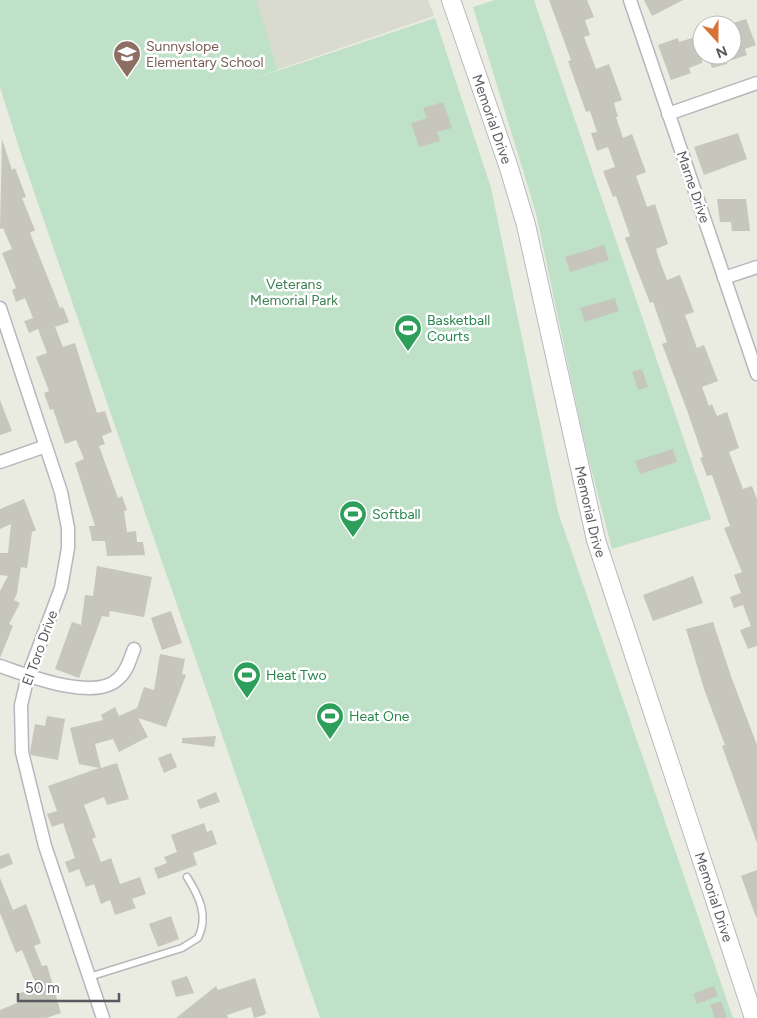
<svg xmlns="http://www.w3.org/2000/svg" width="757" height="1018" font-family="Figtree,sans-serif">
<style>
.education{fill:#dadbcf}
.green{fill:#bfe1c8}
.building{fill:#c6c6bd}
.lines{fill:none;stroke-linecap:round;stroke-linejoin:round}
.lane-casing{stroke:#b6b7bc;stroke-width:9}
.street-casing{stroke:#b6b7bc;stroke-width:15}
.secondary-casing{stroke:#b9bac1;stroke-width:20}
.lane{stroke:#fff;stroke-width:6}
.street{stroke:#fff;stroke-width:12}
.secondary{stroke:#fff;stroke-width:18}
.labels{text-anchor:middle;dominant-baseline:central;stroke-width:5;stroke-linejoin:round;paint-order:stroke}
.education-label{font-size:14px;fill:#785e54;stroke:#fff;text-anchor:start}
.street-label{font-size:14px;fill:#595a60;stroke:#fff}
.park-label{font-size:14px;fill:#3b7e50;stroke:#fff}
.leisure-label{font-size:14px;fill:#27864d;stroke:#fff;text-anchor:start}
</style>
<rect width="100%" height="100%" fill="#eaebe1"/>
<!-- education -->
<path class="education" d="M0 0H428L434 16 23 157 0 87Z"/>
<!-- green -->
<path class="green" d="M0 0H256L278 70 250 80 435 18 491 188 558 512 733 1018H320L22 157 0 87Z
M495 0H534L711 519 612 549 585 445 536 213 473 7Z"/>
<!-- building -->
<path class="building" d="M549 0H587L594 17 585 20 590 35 584 37 596 69 609 64 622 100 614 103 618 117H616L623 138 632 134 646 172 636 176 647 207 655 204 668 244 656 249 659 259 667 280 680 275 694 312 685 315 697 348 704 345 718 381 702 387 709 406 712 404 717 416 727 412 739 448 729 452 743 489 752 486 757 499V646L748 649 740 630 751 626 743 605 734 608 730 597 741 593 734 575 742 572 724 528 730 526 712 475 707 476 700 458 703 457 688 413 662 344 667 342 653 302 650 303 636 267 625 238 630 236 616 196 613 197 603 171 615 167 608 147 597 151 591 133 597 132 590 111 586 112 568 61 571 60Z
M644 0H683L652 16Z
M746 19 756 45 745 49 747 55 732 60V40L735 38 730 24Z
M702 35V63L689 68 691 73 671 80 658 45 678 38 679 42Z
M708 55H724L727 64 712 68Z
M443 102 452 128 437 132 440 141 419 147 411 123 427 118 423 108Z
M738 133 747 159 704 175 694 147Z
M2 139 12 170 15 168 26 197 22 198 35 230 30 233 60 308 63 307 69 322 55 327 63 347 75 343 97 413 105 411 112 432 102 436 105 444 99 446 118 498 122 496 127 510 124 511 127 532 136 531 137 542H143L145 555 107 556 105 541H92L89 526H95L75 463 84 459 76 440 65 444 53 409 50 410 44 393 49 391 36 357 47 353 38 329 29 333 24 321 33 318 25 298 16 302 12 290 16 288 2 253 12 249 3 228 0 229Z
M717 199H746L750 231H732L731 222H720Z
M604 245 609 260 570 272 565 257Z
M615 298 619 311 585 322 580 308Z
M642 369 648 387 638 390 632 372Z
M0 400 12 431 0 435Z
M673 449 677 462 640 474 635 461Z
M24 499 36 530 32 532 27 568 21 567 17 593 14 600 20 603 9 624 13 626 0 658V591L8 576 0 575V553H8L11 524 0 529V509Z
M97 566 152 577 144 617 110 611 109 617 102 616 79 678 55 669 72 622 81 625 85 595 93 596Z
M693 576 703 603 653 621 643 595Z
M171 611 182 643 162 650 151 618Z
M713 622 732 679 757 745V843L722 746 725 745 704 689 686 629Z
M160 654 185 659 182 674 186 675 166 727 138 718 148 737 119 752 113 739 95 744 101 768 117 763 129 799 107 805 104 797 84 805 96 837 92 839 101 862 111 858 120 884 140 877 146 894 132 899 136 908 115 915 110 900 101 904 94 884 86 887 79 869 69 873 65 862 75 858 63 823 52 827 47 814 57 811 48 786 99 768 79 764 70 728 103 720 101 715 115 707 119 716 137 708 144 687 154 690Z
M47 716 65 719 58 760 31 755 30 752 35 724 45 726Z
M216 736 214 747 182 743V738Z
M171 753 177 767 164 773 158 758Z
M216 792 220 802 200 809 197 800Z
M204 823 207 832 212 830 217 844 193 853 197 865 158 879 154 868 167 863 164 857 177 852 171 835Z
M9 853 13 864 0 869V856Z
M757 870V916L756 917 741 876Z
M0 878 13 910 26 904 41 943 34 946 42 966 47 965 61 1013 46 1018H0V1010L19 1002 17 994 37 987 22 950 16 953 0 913Z
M171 916 179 939 158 947 149 924Z
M187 976 194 993 176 997 171 981Z
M255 978 266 1013 264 1015 254 1018 251 1007 227 1015 228 1018H176L216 986 218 990Z
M714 986 718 996 697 1004 693 994Z
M721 1001 727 1018H715L710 1005Z"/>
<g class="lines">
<!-- lane casing -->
<g class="lane-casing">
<path id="lane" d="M89 977 182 948 198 938C209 916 199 896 187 877"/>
</g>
<!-- street casing -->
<g class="street-casing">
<path id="street" d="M630 0 757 374
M668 114 757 83
M724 278 757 267
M0 308 61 492 68 528V548L61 588 28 676 21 705 22 752 45 846 103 1018
M0 462 46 446
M0 666C27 675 94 702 118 679 127 672 130 659 134 649"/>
</g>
<!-- secondary casing -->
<g class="secondary-casing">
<g id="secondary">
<path id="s1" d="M451 0 509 168 526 225 596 540 754 1018"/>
</g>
</g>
<!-- lane -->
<use href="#lane" class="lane"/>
<!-- street -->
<use href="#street" class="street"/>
<!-- secondary -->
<use href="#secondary" class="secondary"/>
</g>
<!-- icons -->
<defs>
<g id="school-pin" transform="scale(1.4375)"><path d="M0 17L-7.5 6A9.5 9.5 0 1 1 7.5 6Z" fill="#8d6e63" stroke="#fff"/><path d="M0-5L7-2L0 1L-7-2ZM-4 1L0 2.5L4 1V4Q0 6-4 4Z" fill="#fff"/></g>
<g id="stadium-pin" transform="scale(1.4375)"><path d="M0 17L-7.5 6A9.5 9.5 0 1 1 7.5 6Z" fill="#2e9e5b" stroke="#fff"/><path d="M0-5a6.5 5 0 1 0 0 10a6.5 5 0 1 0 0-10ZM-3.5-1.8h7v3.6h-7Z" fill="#fff"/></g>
</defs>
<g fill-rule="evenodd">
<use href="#school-pin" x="127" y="54"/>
<use href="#stadium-pin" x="408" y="328"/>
<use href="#stadium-pin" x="353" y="514"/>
<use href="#stadium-pin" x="247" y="675"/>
<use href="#stadium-pin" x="330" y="716"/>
</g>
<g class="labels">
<!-- education labels -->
<g class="education-label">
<text x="146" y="46">Sunnyslope<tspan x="146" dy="16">Elementary School</tspan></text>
</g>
<!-- street labels -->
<g class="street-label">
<text stroke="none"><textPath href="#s1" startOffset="126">Memorial Drive</textPath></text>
<text transform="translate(693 187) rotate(71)">Marne Drive</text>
<text stroke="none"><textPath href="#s1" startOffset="531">Memorial Drive</textPath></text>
<text transform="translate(40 648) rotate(-70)">El Toro Drive</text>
<text stroke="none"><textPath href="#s1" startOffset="936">Memorial Drive</textPath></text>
</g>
<!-- park labels -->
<g class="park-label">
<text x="294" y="284">Veterans<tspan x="294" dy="16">Memorial Park</tspan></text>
</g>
<!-- leisure labels -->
<g class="leisure-label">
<text x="427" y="320">Basketball<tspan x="427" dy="16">Courts</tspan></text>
<text x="372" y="514">Softball</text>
<text x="266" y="675">Heat Two</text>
<text x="349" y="716">Heat One</text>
</g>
</g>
<!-- north arrow -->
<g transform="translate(717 40) rotate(159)"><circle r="24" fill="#ffffff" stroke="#bdbdbf"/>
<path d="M0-4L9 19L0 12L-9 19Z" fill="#d97138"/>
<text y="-8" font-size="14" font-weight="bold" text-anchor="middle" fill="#595a60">N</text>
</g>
<!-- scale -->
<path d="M18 993v8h101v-8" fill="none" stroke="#595a60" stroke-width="2.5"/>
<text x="25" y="993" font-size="15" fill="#595a60" stroke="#ffffff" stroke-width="4" paint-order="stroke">50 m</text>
</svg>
